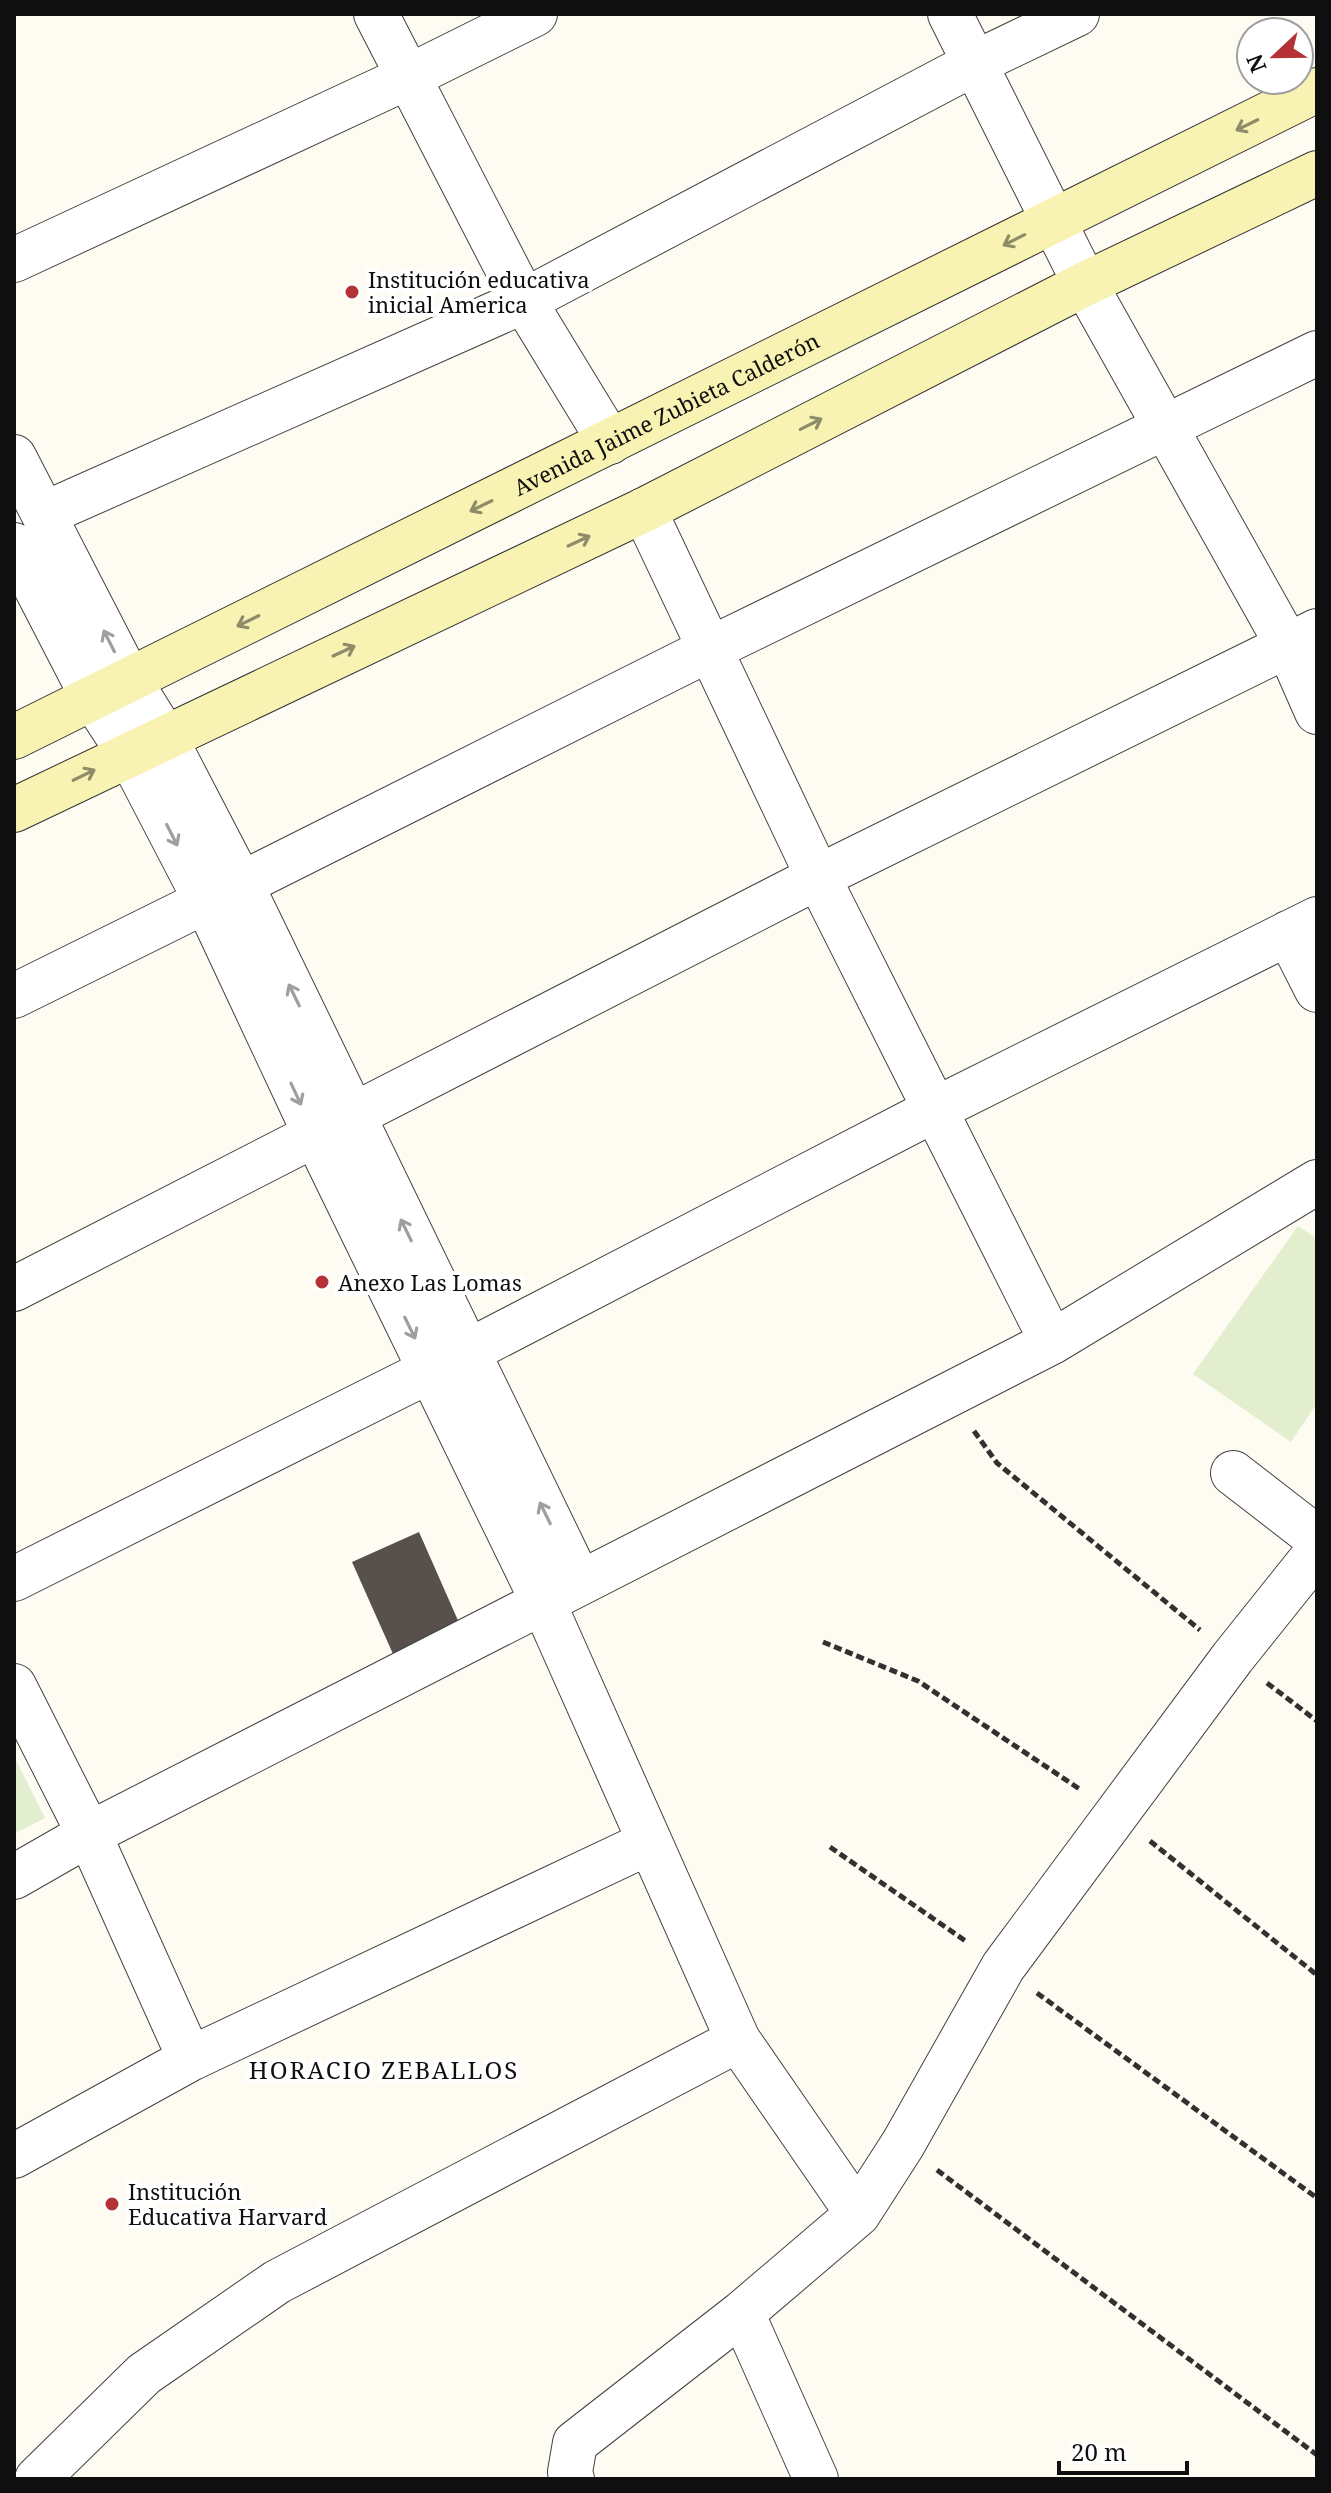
<svg xmlns="http://www.w3.org/2000/svg" width="1331" height="2493" font-family="'Noto Serif',serif">
<style>
.pitch{fill:#e3eecf}
.building{fill:#57504c}
.lines{fill:none;stroke-linecap:round;stroke-linejoin:round}
.street-casing{stroke:#424242;stroke-width:46}
.secondary-casing{stroke:#313131;stroke-width:46}
.path{stroke:#313131;stroke-width:5;stroke-dasharray:8 4;stroke-linecap:butt}
.street{stroke:#fff;stroke-width:44}
.secondary{stroke:#f8f2b3;stroke-width:44}
.oneway{stroke:#8f8c69}
.oneway2{stroke:#9f9f9f}
.poi-dot{fill:#b43236;stroke:#fff;stroke-width:3}
.labels{text-anchor:middle;dominant-baseline:central;stroke-width:8;stroke-linejoin:round;paint-order:stroke}
.poi-label{font-size:22px;fill:#0f0f0f;stroke:#fff;text-anchor:start}
.street-label{font-size:22px;fill:#0f0f0f;stroke:#fff}
.neighbourhood-label{font-size:24px;letter-spacing:2px;fill:#0f0f0f;stroke:#fff}
</style>
<rect width="100%" height="100%" fill="#fefcf2"/>
<!-- pitch -->
<path class="pitch" d="M1298 1226 1317 1239V1403L1291 1442 1193 1374Z
M14 1756 45 1818 14 1834Z"/>
<!-- building -->
<path class="building" d="M419 1532 460 1625 393 1654 352 1562Z"/>
<g class="lines">
<!-- street casing -->
<g class="street-casing">
<path id="street" d="M376 14 524 301 610 442
M950 14 1085 284 1288 646 1317 712
M14 260 408 77 535 14
M14 457 129 680 164 736 241 884 580 1583
M644 510 818 877 1052 1342
M44 514 524 301 975 63 1077 14
M14 545 93 698 129 753 206 901 316 1136 543 1602 738 2040 858 2214
M241 884 708 650 1317 353
M1288 933 1317 990
M14 996 206 901
M14 1289 818 877 1317 631
M465 1353 936 1109 1317 919
M1233 1473 1317 1538
M14 1579 431 1370
M14 1686 89 1834 190 2059
M14 1877 89 1834 1052 1342 1317 1182
M14 2156 190 2059 650 1842
M742 2313 816 2479
M37 2479 144 2374 277 2282 738 2040
M572 2479 570 2472 575 2443 742 2313 858 2214 903 2144 1003 1967 1233 1657 1317 1552"/>
</g>
<!-- secondary casing -->
<g class="secondary-casing">
<g id="secondary">
<path id="s1" d="M14 737 1317 90"/>
<path d="M14 810 644 510 1085 284 1317 173"/>
</g>
</g>
<!-- path -->
<path class="path" d="M974 1431 997 1463 1200 1630
M823 1642 918 1681 1081 1790
M1267 1683 1317 1721
M1150 1841 1317 1975
M830 1847 967 1942
M1037 1993 1317 2198
M937 2170 1317 2455"/>
<!-- street -->
<use href="#street" class="street"/>
<!-- secondary -->
<use href="#secondary" class="secondary"/>
</g>
<!-- one-way arrows -->
<defs><path id="oneway-shaft" d="M-6 0H5M1.5-3L5.5 0L1.5 3" fill="none" stroke-width="1.6" stroke-linecap="round" stroke-linejoin="round" transform="scale(2)"/></defs>
<g class="oneway">
<use href="#oneway-shaft" transform="translate(1247 125) rotate(154)"/>
<use href="#oneway-shaft" transform="translate(1014 240) rotate(153)"/>
<use href="#oneway-shaft" transform="translate(811 424) rotate(-27)"/>
<use href="#oneway-shaft" transform="translate(481 506) rotate(154)"/>
<use href="#oneway-shaft" transform="translate(579 541) rotate(-25)"/>
<use href="#oneway-shaft" transform="translate(248 621) rotate(154)"/>
<use href="#oneway-shaft" transform="translate(344 651) rotate(-25)"/>
<use href="#oneway-shaft" transform="translate(84 775) rotate(-26)"/>
</g>
<g class="oneway2">
<use href="#oneway-shaft" transform="translate(109 641) rotate(-117)"/>
<use href="#oneway-shaft" transform="translate(172 835) rotate(63)"/>
<use href="#oneway-shaft" transform="translate(294 995) rotate(-116)"/>
<use href="#oneway-shaft" transform="translate(296 1094) rotate(65)"/>
<use href="#oneway-shaft" transform="translate(406 1230) rotate(-116)"/>
<use href="#oneway-shaft" transform="translate(410 1328) rotate(64)"/>
<use href="#oneway-shaft" transform="translate(545 1513) rotate(-116)"/>
</g>
<!-- markers -->
<g class="poi-dot">
<circle cx="352" cy="292" r="8"/>
<circle cx="322" cy="1282" r="8"/>
<circle cx="112" cy="2204" r="8"/>
</g>
<g class="labels">
<!-- poi labels -->
<g class="poi-label">
<text x="368" y="279">Institución educativa<tspan x="368" dy="25">inicial America</tspan></text>
<text x="338" y="1282">Anexo Las Lomas</text>
<text x="128" y="2191">Institución<tspan x="128" dy="25">Educativa Harvard</tspan></text>
</g>
<!-- street labels -->
<g class="street-label">
<text stroke="none"><textPath href="#s1" startOffset="728">Avenida Jaime Zubieta Calderón</textPath></text>
</g>
<!-- neighbourhood labels -->
<g class="neighbourhood-label">
<text x="384" y="2069">HORACIO ZEBALLOS</text>
</g>
</g>
<!-- border -->
<rect width="1331" height="2493" fill="none" stroke="#0f0f0f" stroke-width="32"/>
<!-- north arrow -->
<g transform="translate(1275 56) rotate(248)"><circle r="38" fill="#ffffff" stroke="#9f9f9f" stroke-width="2"/>
<path d="M0-6L14 30L0 20L-14 30Z" fill="#b43236"/>
<text y="-12" font-size="22" font-weight="bold" text-anchor="middle" fill="#0f0f0f">N</text>
</g>
<!-- scale -->
<path d="M1059 2461v12h128v-12" fill="none" stroke="#0f0f0f" stroke-width="4"/>
<text x="1071" y="2461" font-size="24" fill="#0f0f0f" stroke="#ffffff" stroke-width="6" paint-order="stroke">20 m</text>
</svg>
